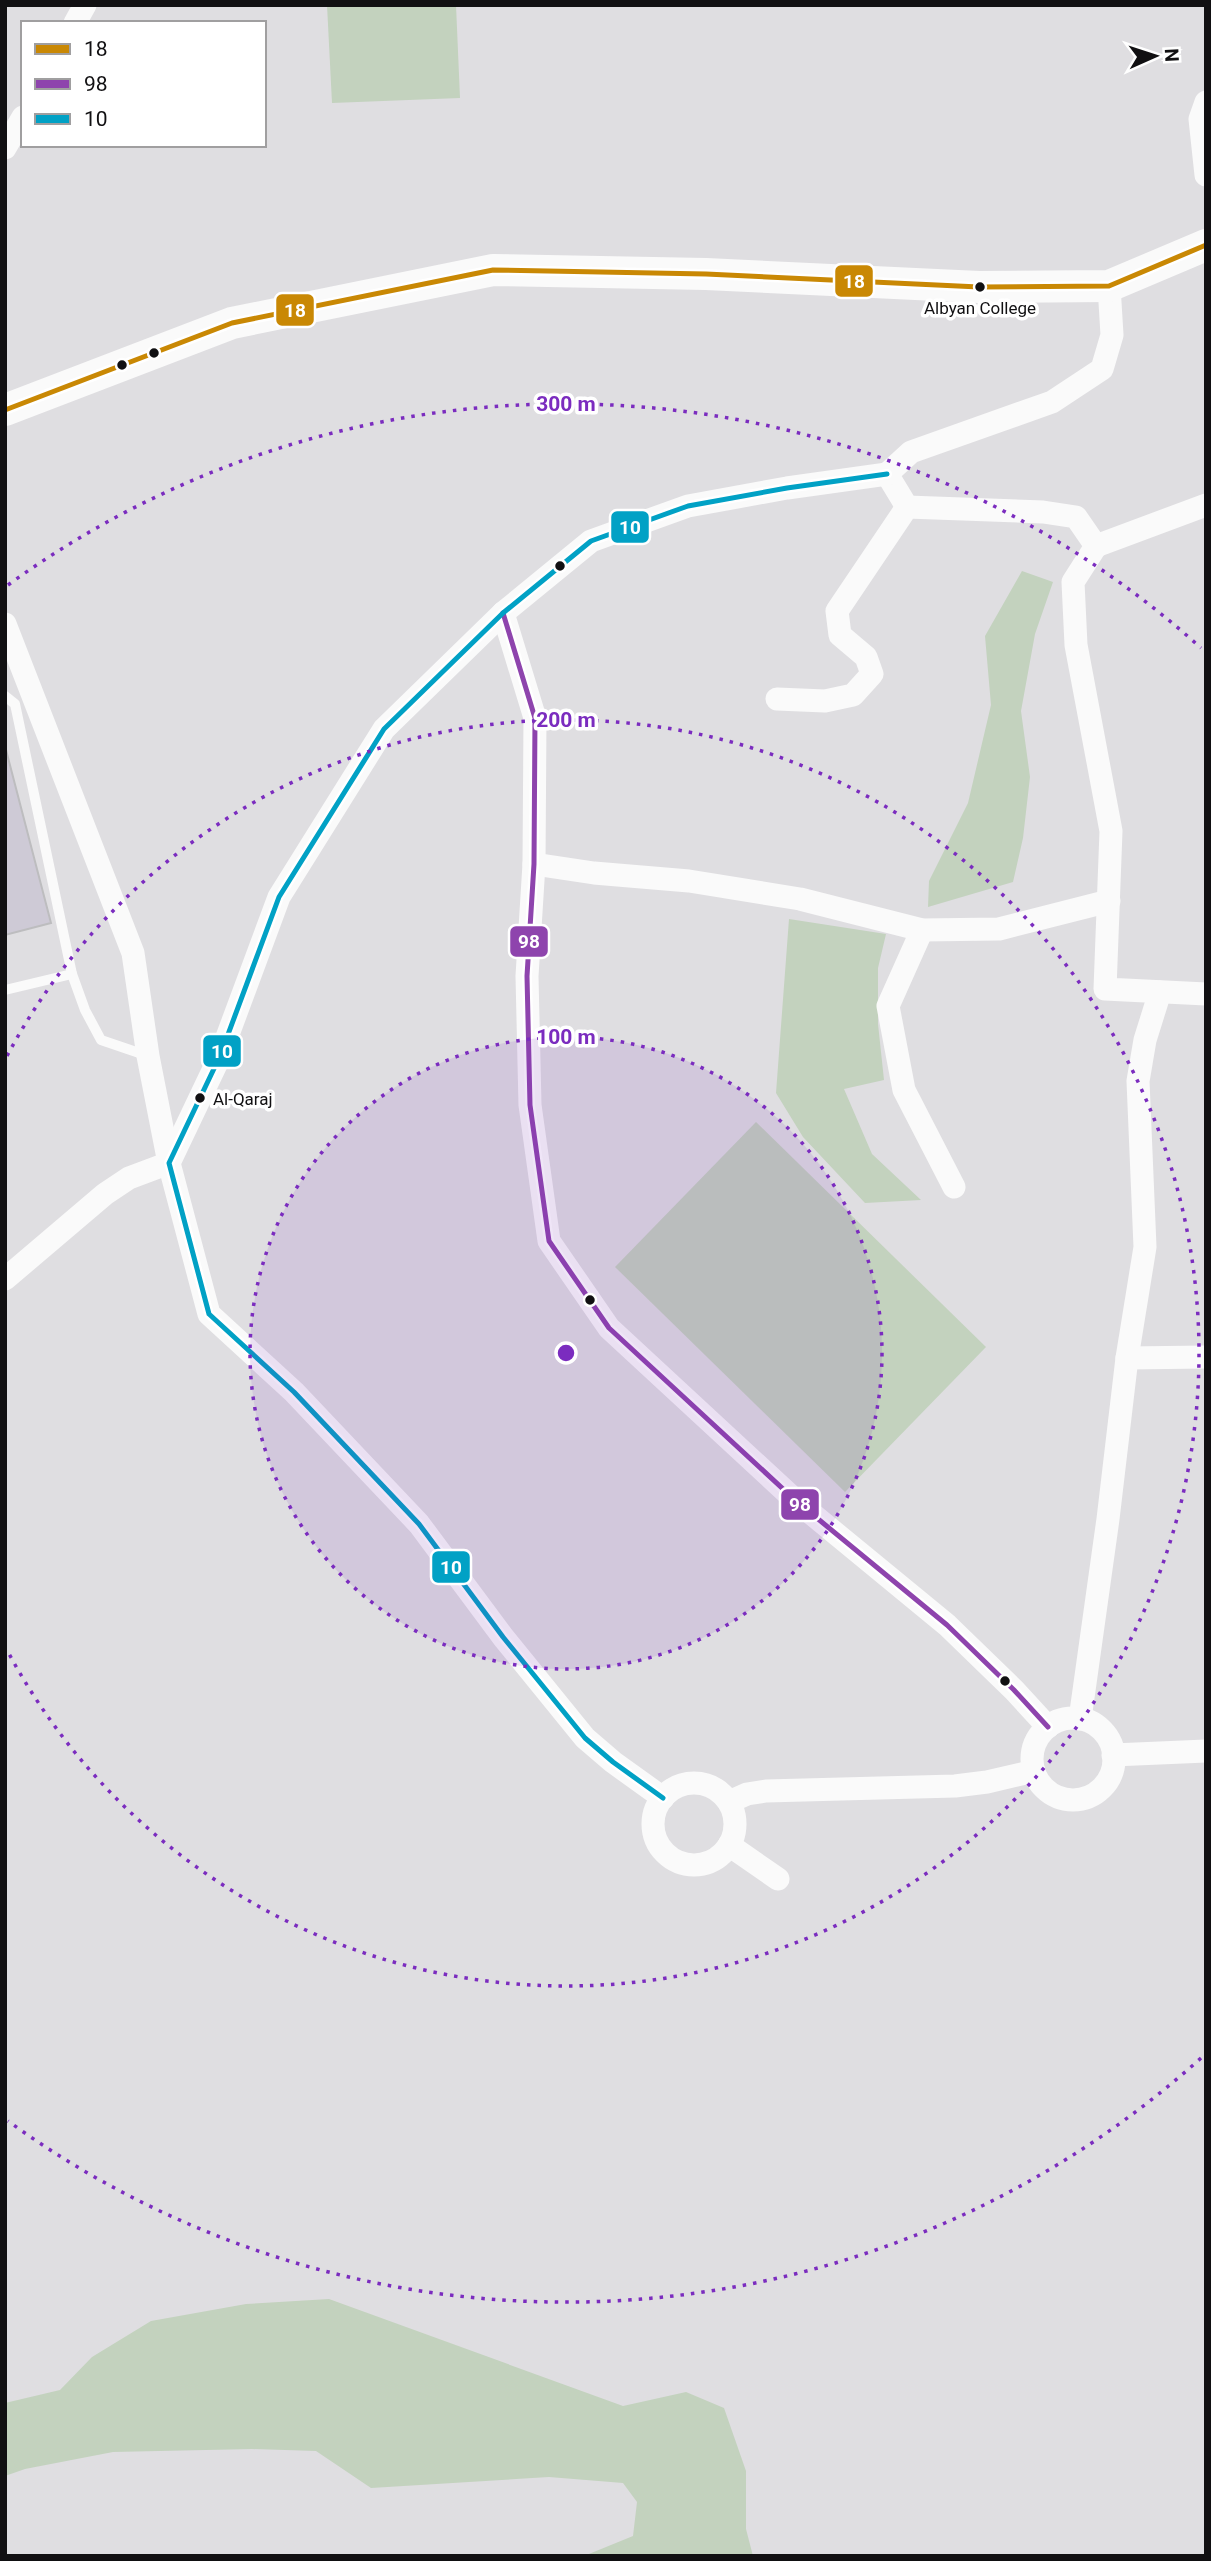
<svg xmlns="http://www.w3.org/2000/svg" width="1211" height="2561" font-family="Roboto,sans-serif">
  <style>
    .green { fill: #c3d2be }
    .building { fill: #cecad6; stroke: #bdbdbf; stroke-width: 2 }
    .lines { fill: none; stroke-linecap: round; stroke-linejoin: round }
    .lane { stroke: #fafafa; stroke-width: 10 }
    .street { stroke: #fafafa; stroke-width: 23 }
    .secondary { stroke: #fafafa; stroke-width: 32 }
    .bus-1-casing { stroke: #fff; stroke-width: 10 }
    .bus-2-casing { stroke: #fff; stroke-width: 10 }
    .bus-3-casing { stroke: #fff; stroke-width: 10 }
    .bus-1 { stroke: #c98804; stroke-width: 5 }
    .bus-2 { stroke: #8e44ad; stroke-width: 5 }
    .bus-3 { stroke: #01a1c5; stroke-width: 5 }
    .ring { fill: none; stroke: #7b2cbf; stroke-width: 3.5; stroke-dasharray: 3.5 7 }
    .bus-dot { fill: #111012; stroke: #fff; stroke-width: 2.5 }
    .labels { text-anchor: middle; stroke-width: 7; stroke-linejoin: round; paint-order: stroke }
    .bus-label { font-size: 17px; fill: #111012; stroke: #fff }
    .centre { fill: #7b2cbf; stroke: #fff; stroke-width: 3.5 }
    .ring-label { font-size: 21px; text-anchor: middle; font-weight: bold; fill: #7b2cbf; stroke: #fff; stroke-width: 7; stroke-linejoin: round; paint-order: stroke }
    .line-badge { stroke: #fff; stroke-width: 2.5 }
    .badge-label { font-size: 19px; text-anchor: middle; font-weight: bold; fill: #fff }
  </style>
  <rect width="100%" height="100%" fill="#dfdee1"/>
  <g class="green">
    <polygon points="327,5 456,5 460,98 332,103"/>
    <polygon points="1022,571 1053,582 1035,634 1021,711 1030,777 1023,838 1013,882 928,907 929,881 968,803 991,705 985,636"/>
    <polygon points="789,919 886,934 878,968 878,1024 884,1080 844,1089 872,1154 921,1200 865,1203 803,1137 776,1093"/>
    <polygon points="756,1122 986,1347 845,1492 615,1267"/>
    <polygon points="329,2299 623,2406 686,2392 724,2408 746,2471 746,2529 753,2556 584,2556 633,2536 637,2502 623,2483 549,2477 371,2488 316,2451 252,2449 113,2452 25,2469 5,2476 5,2403 60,2390 92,2357 151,2321 246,2304"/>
  </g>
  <polygon class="building" points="5,746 51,923 5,935"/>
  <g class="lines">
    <g class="lane">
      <polyline points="5,696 15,704 72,974 85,1010 101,1040 148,1056"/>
      <polyline points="5,990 72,974"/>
    </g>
    <g class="street">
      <polyline points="75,23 85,5"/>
      <polyline points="1206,102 1200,119 1206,175"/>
      <polyline points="5,148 23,117"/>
      <polyline points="1109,286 1112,335 1102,369 1052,402 911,452 887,474 907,507 1043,512 1076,517 1096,546 1073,582 1076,645 1111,831 1105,989 1206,994"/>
      <polyline points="1096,546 1206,505"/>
      <polyline points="503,613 535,718 534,864 527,976 530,1105 549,1241 609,1328 795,1500 947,1625 1014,1690 1048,1727"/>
      <polyline points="5,624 133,953 148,1056 169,1163 129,1178 105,1194 5,1279"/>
      <polyline points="777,699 825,701 853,695 872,674 866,657 840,635 837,611 907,507"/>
      <polyline points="534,864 594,873 689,881 800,899 922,930 999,929 1109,901"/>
      <polyline points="922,930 888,1006 904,1090 954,1187"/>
      <polyline points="1127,1358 1206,1357"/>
      <circle cx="1073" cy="1759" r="41"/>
      <polyline points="1080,1719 1108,1519 1127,1358 1145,1247 1138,1081 1145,1040 1160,992"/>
      <polyline points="1113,1755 1206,1751"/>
      <circle cx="694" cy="1824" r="41"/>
      <polyline points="663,1798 613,1762 585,1738 503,1637 419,1524 294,1392 209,1314 169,1163 220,1056 279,897 384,729 503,613 591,541 688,506 787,488 887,474"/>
      <polyline points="729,1802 747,1794 766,1791 955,1786 987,1782 1034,1771"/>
      <polyline points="729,1845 778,1879"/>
    </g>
    <polyline class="secondary" points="5,410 232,323 493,270 706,274 979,287 1109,286 1206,245"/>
    <defs>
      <polyline id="bus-1" points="5,410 232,323 493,270 706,274 979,287 1109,286 1206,245"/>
      <polyline id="bus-2" points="503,613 535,718 534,864 527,976 530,1105 549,1241 609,1328 795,1500 947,1625 1014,1690 1048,1727"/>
      <polyline id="bus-3" points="663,1798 613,1762 585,1738 503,1637 419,1524 294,1392 209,1314 169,1163 220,1056 279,897 384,729 503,613 591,541 688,506 787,488 887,474"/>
    </defs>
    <use href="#bus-1" class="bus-1-casing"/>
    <use href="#bus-2" class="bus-2-casing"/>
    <use href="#bus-3" class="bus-3-casing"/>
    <use href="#bus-1" class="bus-1"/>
    <use href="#bus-2" class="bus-2"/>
    <use href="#bus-3" class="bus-3"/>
  </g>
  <circle cx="566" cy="1353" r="316" fill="#7b2cbf" fill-opacity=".12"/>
  <g class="ring">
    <circle cx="566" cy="1353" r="316"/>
    <path d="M7 1056A633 633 0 1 1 7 1650"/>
    <path d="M1201 2058A949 949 0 0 1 8 2121M8 585A949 949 0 0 1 1201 648"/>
  </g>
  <g class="bus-dot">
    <circle cx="980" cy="287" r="6"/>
    <circle cx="154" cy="353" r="6"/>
    <circle cx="122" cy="365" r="6"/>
    <circle cx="560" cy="566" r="6"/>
    <circle cx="200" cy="1098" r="6"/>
    <circle cx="590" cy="1300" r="6"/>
    <circle cx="1005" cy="1681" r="6"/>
  </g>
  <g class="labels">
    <g class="bus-label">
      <text x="980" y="314">Albyan College</text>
      <text x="213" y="1105" text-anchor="start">Al-Qaraj</text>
    </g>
  </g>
  <circle cx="566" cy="1353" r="10" class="centre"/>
  <g class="ring-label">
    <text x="566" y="411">300 m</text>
    <text x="566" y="727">200 m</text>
    <text x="566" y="1044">100 m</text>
  </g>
  <g class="line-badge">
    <rect x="834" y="264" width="40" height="34" rx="7" fill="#c98804"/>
    <rect x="275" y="293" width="40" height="34" rx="7" fill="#c98804"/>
    <rect x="610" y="510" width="40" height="34" rx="7" fill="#01a1c5"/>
    <rect x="509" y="925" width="40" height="33" rx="7" fill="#8e44ad"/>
    <rect x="202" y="1034" width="40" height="34" rx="7" fill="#01a1c5"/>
    <rect x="780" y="1488" width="40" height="33" rx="7" fill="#8e44ad"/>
    <rect x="431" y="1550" width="40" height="34" rx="7" fill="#01a1c5"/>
  </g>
  <g class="badge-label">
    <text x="854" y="288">18</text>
    <text x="295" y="317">18</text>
    <text x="630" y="534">10</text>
    <text x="529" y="948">98</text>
    <text x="222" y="1058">10</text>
    <text x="800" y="1511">98</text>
    <text x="451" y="1574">10</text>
  </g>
  <rect width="1211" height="2561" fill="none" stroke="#111012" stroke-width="14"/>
  <rect x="21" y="21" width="245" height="126" fill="#ffffff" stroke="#a09fa0" stroke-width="2"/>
  <rect x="35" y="44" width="35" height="10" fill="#c98804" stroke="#a09fa0" stroke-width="2"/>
  <text x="84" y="56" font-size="21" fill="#111012">18</text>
  <rect x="35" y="79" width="35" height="10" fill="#8e44ad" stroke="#a09fa0" stroke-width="2"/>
  <text x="84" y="91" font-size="21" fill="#111012">98</text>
  <rect x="35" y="114" width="35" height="10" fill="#01a1c5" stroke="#a09fa0" stroke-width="2"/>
  <text x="84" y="126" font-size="21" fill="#111012">10</text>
  <g transform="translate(1155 56) rotate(87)" stroke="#ffffff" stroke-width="5" paint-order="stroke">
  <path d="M0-5L12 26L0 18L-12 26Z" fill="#111012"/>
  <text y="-10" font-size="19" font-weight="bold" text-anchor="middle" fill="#111012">N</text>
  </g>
</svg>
